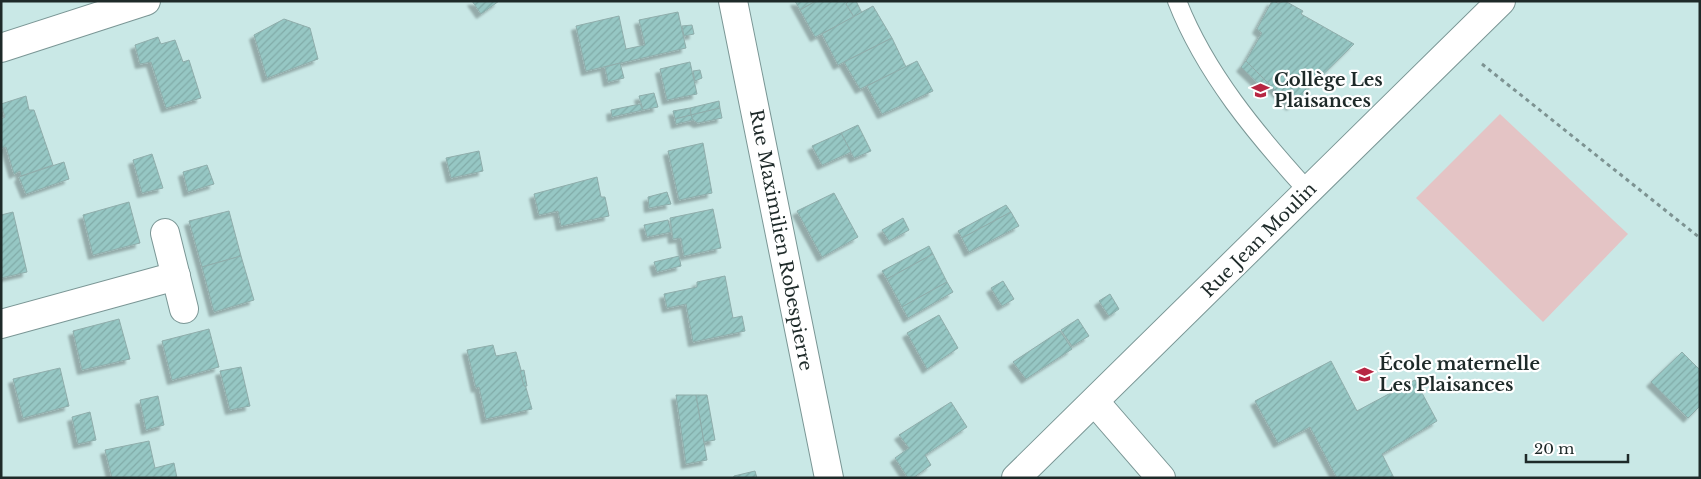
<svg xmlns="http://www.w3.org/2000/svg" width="1701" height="479" font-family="'Libre Baskerville',serif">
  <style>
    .garden { fill: #e4c4c5 }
    .building { fill: url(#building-hatch); stroke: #8fadab; filter: url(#shadow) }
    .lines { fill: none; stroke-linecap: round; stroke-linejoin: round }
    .service-casing { stroke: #7a9695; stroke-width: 20 }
    .minor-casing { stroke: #7a9695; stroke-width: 30 }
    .path { stroke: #7d9392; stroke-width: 3; stroke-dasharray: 4 4; stroke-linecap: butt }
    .service { stroke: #fff; stroke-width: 18 }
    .minor { stroke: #fff; stroke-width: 28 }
    .labels { text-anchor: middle; stroke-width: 4.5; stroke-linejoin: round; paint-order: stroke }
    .poi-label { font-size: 18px; font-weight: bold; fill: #1e2a29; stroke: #fff; text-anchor: start }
    .street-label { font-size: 18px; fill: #1e2a29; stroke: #fff }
  </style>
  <defs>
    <pattern id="building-hatch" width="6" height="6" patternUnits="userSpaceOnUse" patternTransform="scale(1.25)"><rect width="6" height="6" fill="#96c7c4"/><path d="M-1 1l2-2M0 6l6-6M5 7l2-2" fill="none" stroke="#81aba8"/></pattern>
    <filter id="shadow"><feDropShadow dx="-4.5" dy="4.5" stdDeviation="1" flood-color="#0004"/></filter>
  </defs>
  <rect width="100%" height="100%" fill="#c9e8e6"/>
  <polygon class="garden" points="1500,114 1628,234 1543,322 1416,198"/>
  <g class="building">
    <polygon points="472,1 499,1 481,14"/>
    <polygon points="795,1 816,1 800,10"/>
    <polygon points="816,1 849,1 846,4 854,17 815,37 800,10"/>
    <polygon points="849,1 856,1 862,13 854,17 846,4"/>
    <polygon points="1272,1 1278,3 1285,1 1303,11 1301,14 1354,44 1291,106 1246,61 1262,33 1257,29"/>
    <polygon points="873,6 892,38 838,65 822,34"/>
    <polygon points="678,12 686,48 586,71 576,26 619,16 626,49 645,45 639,20"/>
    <polygon points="284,19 310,28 318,59 267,78 254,35"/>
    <polygon points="692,25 694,34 684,36 682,26"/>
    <polygon points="158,37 161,44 175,40 183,62 189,60 201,98 166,108 151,62 140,64 135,45"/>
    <polygon points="892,38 906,67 860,89 844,62"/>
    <polygon points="917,61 933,91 882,114 867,86"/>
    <polygon points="1246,61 1269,84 1264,89 1241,67"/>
    <polygon points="690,62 697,94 667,100 660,69"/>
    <polygon points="620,63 624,78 608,82 605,67"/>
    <polygon points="700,70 702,78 695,81 693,71"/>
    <polygon points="654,93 658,107 643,110 639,96"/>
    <polygon points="26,96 29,110 34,110 53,165 21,176 20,171 14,174 6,147 1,148 1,119 5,117 1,104"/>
    <polygon points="719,101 720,108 691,115 690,108"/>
    <polygon points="640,104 643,110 612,117 611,110"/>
    <polygon points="690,108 691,115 675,119 673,111"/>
    <polygon points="720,108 722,118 698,123 693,120 691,115"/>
    <polygon points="691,115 693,120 676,124 675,119"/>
    <polygon points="858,125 871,151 854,158 841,133"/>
    <polygon points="841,133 851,152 822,165 812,146"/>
    <polygon points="703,143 712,193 679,200 668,151"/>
    <polygon points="479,151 483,171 451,178 446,158"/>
    <polygon points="152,154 163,188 142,193 133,160"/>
    <polygon points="64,162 69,179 26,194 19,177"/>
    <polygon points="207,165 214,184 188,192 183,172"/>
    <polygon points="597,177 601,197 605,197 609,216 561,226 558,211 539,215 534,194"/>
    <polygon points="667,192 671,204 649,208 648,197"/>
    <polygon points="834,193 858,237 822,257 797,211"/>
    <polygon points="129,202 140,243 93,255 83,215"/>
    <polygon points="1006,205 1011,212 962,238 958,231"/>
    <polygon points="713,209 721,248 684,256 681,238 673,239 670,218"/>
    <polygon points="229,211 241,256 202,267 189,221"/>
    <polygon points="13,212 27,272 1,278 1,215"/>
    <polygon points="1011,212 1019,226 969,252 962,238"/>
    <polygon points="903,218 909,230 889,241 882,230"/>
    <polygon points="668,220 671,232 647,237 644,225"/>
    <polygon points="929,246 933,254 887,279 882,271"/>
    <polygon points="933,254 947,282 902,307 887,279"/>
    <polygon points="241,256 254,300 214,312 202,267"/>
    <polygon points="679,256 681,266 657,272 654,262"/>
    <polygon points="725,276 733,318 742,316 745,331 693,342 686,304 667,308 664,294 697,287 697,282"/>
    <polygon points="1003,281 1014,299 1002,306 991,288"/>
    <polygon points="947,282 953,292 908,318 902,307"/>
    <polygon points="1110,294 1119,309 1109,316 1099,301"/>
    <polygon points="939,315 958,348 927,369 907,333"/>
    <polygon points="119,319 130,359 82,370 73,331"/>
    <polygon points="1078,319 1089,336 1072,346 1061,330"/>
    <polygon points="209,329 219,367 172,380 162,341"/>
    <polygon points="1060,331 1072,349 1026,379 1013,362"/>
    <polygon points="493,345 496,356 516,352 532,409 486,419 479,387 476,388 467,350"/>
    <polygon points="1682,352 1700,370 1700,406 1688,418 1651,382"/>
    <polygon points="1331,361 1357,411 1415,380 1437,421 1382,454 1394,478 1337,478 1310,427 1278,443 1255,401"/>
    <polygon points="241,367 250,406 230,410 220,371"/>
    <polygon points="60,368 69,406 23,418 13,379"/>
    <polygon points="524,370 527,386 524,386 520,371"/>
    <polygon points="676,395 696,395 707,460 686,464"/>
    <polygon points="696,395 707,395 715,440 704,442"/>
    <polygon points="158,396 164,425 146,430 140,400"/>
    <polygon points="951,402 967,427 925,455 931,465 913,478 908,478 895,458 909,448 899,435"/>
    <polygon points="90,412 96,440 78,444 72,417"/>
    <polygon points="149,441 155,468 174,463 177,478 112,478 105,450"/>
    <polygon points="755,471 757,478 733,478 734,476"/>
  </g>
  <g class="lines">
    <defs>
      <path id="service" d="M1177,1C1205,73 1257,135 1308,191"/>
      <g id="minor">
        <polyline points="733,1 829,478"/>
        <polyline points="1,48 146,1"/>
        <polyline points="165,233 184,309"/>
        <polyline points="1,324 176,276"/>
        <polyline points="1095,402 1161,478"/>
        <polyline points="1016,478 1501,1"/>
      </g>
    </defs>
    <use href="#service" class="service-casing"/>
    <use href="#minor" class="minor-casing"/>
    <polyline class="path" points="1482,64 1700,238"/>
    <use href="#service" class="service"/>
    <use href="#minor" class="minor"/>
  </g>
  <defs>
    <symbol id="school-bare" viewBox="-9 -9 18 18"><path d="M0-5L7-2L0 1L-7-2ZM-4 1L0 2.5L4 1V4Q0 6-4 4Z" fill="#b72643" stroke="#fff" stroke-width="2.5" paint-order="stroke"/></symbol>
  </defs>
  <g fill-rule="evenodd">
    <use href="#school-bare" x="1248" y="78" width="25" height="25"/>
    <use href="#school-bare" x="1352" y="362" width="25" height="25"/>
  </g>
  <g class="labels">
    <g class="poi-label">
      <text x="1274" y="86">Collège Les<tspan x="1274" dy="21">Plaisances</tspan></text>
      <text x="1379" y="370">École maternelle<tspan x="1379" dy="21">Les Plaisances</tspan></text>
    </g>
    <g class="street-label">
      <text transform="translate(781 240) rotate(79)" y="6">Rue Maximilien Robespierre</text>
      <text transform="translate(1259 240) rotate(-45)" y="6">Rue Jean Moulin</text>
    </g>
  </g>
  <rect width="1701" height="479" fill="none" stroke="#1e2a29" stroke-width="5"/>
  <path d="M1526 454v8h102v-8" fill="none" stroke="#1e2a29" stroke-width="2.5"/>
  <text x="1534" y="454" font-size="15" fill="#1e2a29" stroke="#ffffff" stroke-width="4" paint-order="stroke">20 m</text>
</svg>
